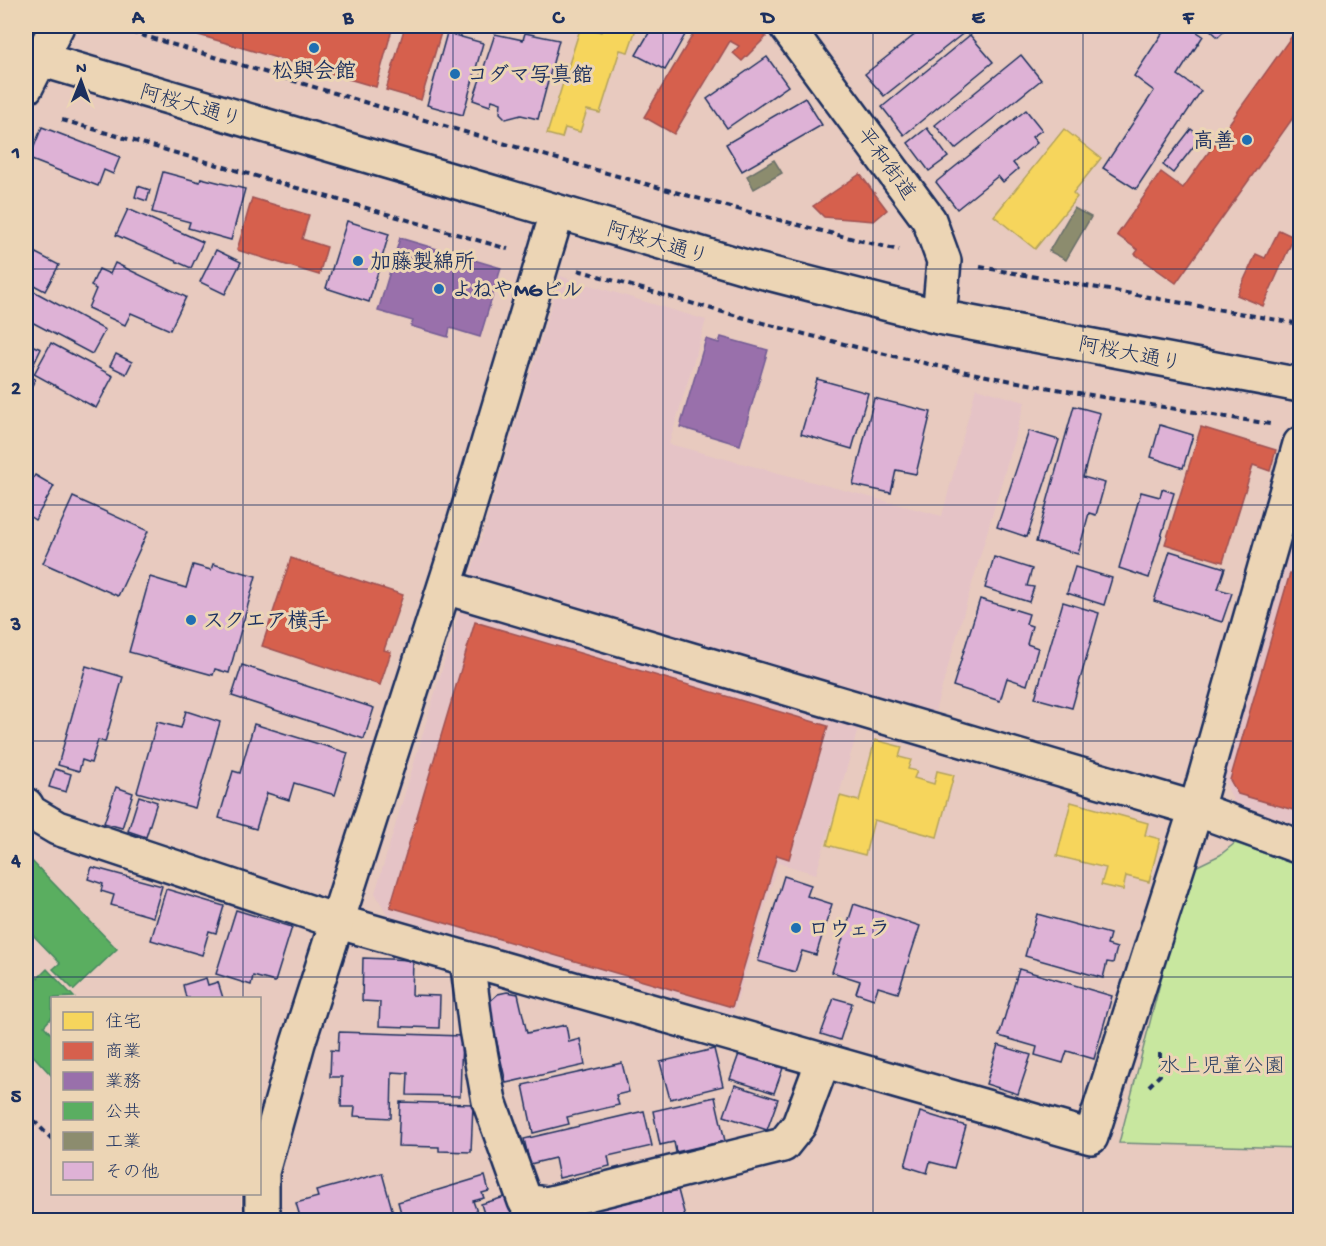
<svg xmlns="http://www.w3.org/2000/svg" width="1326" height="1246" font-family="'Gochi Hand','Klee One',sans-serif">
  <style>
    .built { fill: #e5c3c6 }
    .green { fill: #c8e79f; stroke: #728b7e; stroke-width: 1.5 }
    .homes { fill: #f6d55c; stroke: #b4a35d; stroke-width: 1.5 }
    .shops { fill: #d6604d; stroke: #9e5152; stroke-width: 1.5 }
    .offices { fill: #9970ab; stroke: #735c94; stroke-width: 1.5 }
    .public { fill: #5aae61; stroke: #478860; stroke-width: 1.5 }
    .industry { fill: #8c8c6e; stroke: #6a7069; stroke-width: 1.5 }
    .building { fill: #deb2d6; stroke: #1b2f5e; stroke-width: 1.5 }
    .lines { fill: none; stroke-linecap: round; stroke-linejoin: round }
    .street-casing { stroke: #1b2f5e; stroke-width: 38 }
    .secondary-casing { stroke: #1b2f5e; stroke-width: 38 }
    .path { stroke: #1b2f5e; stroke-width: 4; stroke-dasharray: 6 4.5; stroke-linecap: butt }
    .street { stroke: #ecd5b5; stroke-width: 33 }
    .secondary { stroke: #ecd5b5; stroke-width: 33 }
    .grid { fill: none; stroke: #1b2f5e; stroke-width: 1.5; stroke-opacity: 0.55 }
    .poi-dot { fill: #1f6fb2; stroke: #ecd5b5; stroke-width: 2 }
    .labels { text-anchor: middle; stroke-width: 6; stroke-linejoin: round; paint-order: stroke }
    .poi-label { font-size: 21px; font-weight: bold; fill: #1b2f5e; stroke: #ecd5b5; text-anchor: start }
    .street-label { font-size: 21px; fill: #1b2f5e; stroke: #ecd5b5 }
    .park-label { font-size: 21px; fill: #2c4164; stroke: #ecd5b5 }
    .neatline { fill: none; stroke: #1b2f5e; stroke-width: 2 }
    .grid-label { font-size: 20px; text-anchor: middle; font-weight: bold; fill: #1b2f5e }
  </style>
  <rect width="100%" height="100%" fill="#e8cabf"/>
  <filter id="ink" filterUnits="userSpaceOnUse"><feTurbulence type="fractalNoise" baseFrequency=".0167" numOctaves="2"/><feDisplacementMap in="SourceGraphic" scale="12" xChannelSelector="R" yChannelSelector="G"/><feConvolveMatrix kernelMatrix="1 2 1 2 8 2 1 2 1" color-interpolation-filters="sRGB"/></filter>
  <g filter="url(#ink)">
    <g class="built">
      <polygon points="560,276 706,320 669,444 942,516 976,388 1025,402 924,749 858,729 816,874 778,863 733,1014 388,916 375,893"/>
      <polygon points="1300,517 1300,826 1234,803 1222,774"/>
    </g>
    <polygon class="green" points="1235,843 1300,866 1300,1148 1119,1143 1189,870 1220,855"/>
    <g class="homes">
      <polygon points="581,26 601,32 603,26 637,26 628,52 620,50 600,113 587,110 580,132 565,128 562,138 547,134"/>
      <polygon points="1064,129 1101,158 1073,193 1077,197 1035,249 994,216"/>
      <polygon points="875,740 902,747 899,757 911,760 908,769 917,771 914,778 934,784 937,771 954,775 937,837 874,820 865,855 827,845 840,796 859,801"/>
      <polygon points="1071,802 1148,823 1145,835 1160,839 1149,882 1126,876 1123,890 1101,885 1106,868 1057,856"/>
    </g>
    <g class="shops">
      <polygon points="168,26 393,26 376,87"/>
      <polygon points="405,26 443,26 421,100 386,90"/>
      <polygon points="698,26 728,26 738,31 744,26 754,26 766,37 742,61 733,53 739,46 730,41 674,134 644,117"/>
      <polygon points="1299,26 1300,108 1176,283 1135,254 1138,250 1117,235 1161,172 1183,188"/>
      <polygon points="860,174 887,210 874,221 824,217 813,206"/>
      <polygon points="252,198 309,215 302,239 327,247 319,275 237,250"/>
      <polygon points="1279,230 1294,237 1263,306 1237,295 1256,254 1265,258"/>
      <polygon points="1201,427 1276,450 1270,471 1253,465 1223,562 1165,544"/>
      <polygon points="291,558 403,595 384,650 391,652 380,685 262,646"/>
      <polygon points="1290,573 1300,576 1300,812 1238,794 1230,780"/>
      <polygon points="475,622 828,726 789,859 777,855 732,1007 390,907"/>
    </g>
    <g class="offices">
      <polygon points="400,238 501,268 480,337 450,328 448,337 411,326 413,321 378,311"/>
      <polygon points="721,337 768,350 740,445 680,427 706,339 719,343"/>
    </g>
    <g class="public">
      <polygon points="26,855 117,949 74,990 53,969 60,963 26,928"/>
      <polygon points="26,965 38,978 47,969 74,997 52,998 52,1017 44,1026 52,1035 52,1076 26,1048"/>
    </g>
    <g class="industry">
      <polygon points="774,160 782,173 754,189 747,176"/>
      <polygon points="1074,208 1091,217 1066,260 1049,251"/>
    </g>
    <g class="building">
      <polygon points="653,26 690,26 665,70 636,55"/>
      <polygon points="926,26 970,28 884,96 865,74"/>
      <polygon points="1167,26 1188,26 1203,36 1178,75 1201,91 1136,189 1103,168 1154,91 1134,76"/>
      <polygon points="1206,26 1226,26 1228,27 1218,37"/>
      <polygon points="447,33 483,43 463,115 427,105"/>
      <polygon points="525,33 559,40 538,119 521,115 506,119 500,113 501,103 492,100 490,106 473,100 495,34 523,40"/>
      <polygon points="970,35 993,62 904,135 882,107"/>
      <polygon points="1021,55 1041,80 955,149 935,125"/>
      <polygon points="767,57 788,86 727,128 707,99"/>
      <polygon points="805,98 822,125 742,171 726,144"/>
      <polygon points="1026,110 1042,130 1032,137 1037,143 1013,163 1018,169 1003,182 998,176 957,209 936,182"/>
      <polygon points="42,127 120,157 113,174 104,170 98,186 29,159"/>
      <polygon points="927,128 948,157 929,171 908,143"/>
      <polygon points="1191,129 1201,137 1173,173 1163,165"/>
      <polygon points="163,172 200,182 201,178 245,189 231,240 188,228 190,222 152,212"/>
      <polygon points="138,186 150,190 147,201 135,197"/>
      <polygon points="128,209 203,242 191,268 116,235"/>
      <polygon points="347,221 389,234 369,302 326,288"/>
      <polygon points="26,248 59,265 45,291 26,281"/>
      <polygon points="216,250 241,262 225,294 200,282"/>
      <polygon points="115,263 186,297 170,330 131,313 125,325 88,308 96,289 91,286 99,269 110,274"/>
      <polygon points="26,287 105,330 92,354 26,319"/>
      <polygon points="26,343 41,349 28,376 35,379 26,399"/>
      <polygon points="51,343 113,376 96,408 34,374"/>
      <polygon points="116,354 132,362 126,374 110,366"/>
      <polygon points="817,379 868,393 852,449 801,434"/>
      <polygon points="874,398 931,412 916,474 896,470 891,493 853,485"/>
      <polygon points="1074,406 1100,413 1083,477 1105,483 1096,515 1089,513 1078,554 1036,542"/>
      <polygon points="1160,425 1193,435 1183,468 1151,457"/>
      <polygon points="1029,431 1059,440 1027,537 997,527"/>
      <polygon points="35,475 54,486 35,520 26,514 26,491"/>
      <polygon points="1162,489 1174,493 1149,578 1119,568 1141,492 1160,497"/>
      <polygon points="73,497 148,531 118,596 43,563"/>
      <polygon points="1170,551 1225,568 1218,589 1232,593 1222,622 1154,601"/>
      <polygon points="994,557 1032,569 1027,586 1034,587 1029,602 985,588"/>
      <polygon points="213,564 256,576 229,673 215,669 213,675 129,652 150,577 186,588 193,565 211,570"/>
      <polygon points="1075,567 1112,578 1104,605 1067,593"/>
      <polygon points="980,599 1029,614 1026,624 1032,626 1027,644 1038,648 1027,685 1007,678 1000,701 953,686"/>
      <polygon points="1063,602 1099,613 1072,708 1035,698"/>
      <polygon points="242,665 374,708 364,739 232,696"/>
      <polygon points="86,666 123,677 105,742 98,740 91,763 82,760 79,771 58,765"/>
      <polygon points="186,711 220,722 195,808 137,792 157,722 181,728"/>
      <polygon points="254,724 348,753 335,795 294,783 289,800 267,793 256,829 219,818 233,771 240,773"/>
      <polygon points="55,769 71,774 66,792 49,787"/>
      <polygon points="116,787 133,793 122,828 104,823"/>
      <polygon points="139,796 157,802 146,837 128,831"/>
      <polygon points="92,867 162,886 153,917 111,905 114,895 101,891 103,884 88,879"/>
      <polygon points="784,876 811,885 807,896 832,904 816,955 802,951 795,972 758,961"/>
      <polygon points="166,889 224,906 216,933 209,931 202,955 151,940"/>
      <polygon points="854,904 920,926 898,993 878,987 874,999 856,993 860,981 832,972"/>
      <polygon points="236,910 292,927 275,982 253,976 251,985 216,974"/>
      <polygon points="1037,914 1110,934 1107,945 1117,948 1113,963 1107,962 1103,978 1025,956"/>
      <polygon points="363,958 413,960 412,995 440,996 439,1028 379,1026 380,1002 362,1001"/>
      <polygon points="1019,969 1112,996 1094,1059 1067,1051 1063,1063 1035,1055 1037,1047 999,1036"/>
      <polygon points="206,978 208,985 218,982 223,998 186,998 183,985"/>
      <polygon points="507,992 518,994 527,1033 566,1025 569,1042 580,1039 585,1065 506,1083 488,1003 498,994"/>
      <polygon points="834,998 852,1003 840,1040 821,1034"/>
      <polygon points="339,1032 462,1036 460,1096 407,1095 408,1073 392,1072 391,1118 354,1116 355,1107 341,1107 342,1077 330,1077 331,1050 338,1051"/>
      <polygon points="998,1045 1031,1055 1018,1094 986,1084"/>
      <polygon points="714,1049 723,1086 670,1099 660,1062"/>
      <polygon points="739,1054 783,1068 774,1093 730,1079"/>
      <polygon points="622,1063 629,1092 616,1095 619,1105 567,1117 569,1124 533,1133 523,1085"/>
      <polygon points="735,1085 778,1099 767,1130 724,1116"/>
      <polygon points="715,1097 725,1141 676,1152 674,1142 660,1145 653,1111"/>
      <polygon points="400,1102 473,1104 471,1152 439,1151 439,1147 398,1146"/>
      <polygon points="644,1111 652,1146 608,1156 610,1166 559,1178 555,1158 530,1164 524,1139"/>
      <polygon points="920,1112 966,1126 954,1168 930,1162 927,1173 905,1166"/>
      <polygon points="382,1173 395,1220 301,1220 296,1203 318,1197 316,1191"/>
      <polygon points="485,1176 489,1191 482,1193 484,1198 473,1201 477,1212 467,1215 469,1220 403,1220 398,1202"/>
      <polygon points="678,1190 686,1220 554,1220"/>
      <polygon points="512,1195 519,1220 486,1220 481,1204"/>
    </g>
    <g class="lines">
      <defs>
        <g id="street">
          <polyline points="786,26 929,220 944,261 939,317"/>
          <polyline points="26,87 57,26"/>
          <polyline points="445,587 1196,809 1300,847"/>
          <polyline points="26,805 30,812 57,828 339,922 1091,1137 1196,809 1300,444"/>
          <polyline points="467,959 476,1029 489,1101 525,1201 547,1204 783,1145 799,1125 823,1061"/>
          <polyline points="265,1220 262,1208 262,1172 298,1043 454,557 557,213"/>
        </g>
        <polyline id="secondary" points="26,55 749,268 939,317 1300,385"/>
      </defs>
      <use href="#street" class="street-casing"/>
      <use href="#secondary" class="secondary-casing"/>
      <g class="path">
        <path d="M121,29C379,106 637,187 899,250"/>
        <polyline points="62,120 508,249"/>
        <polyline points="980,267 1300,324"/>
        <path d="M578,270C679,300 779,329 881,353C1009,384 1140,403 1270,424"/>
        <polyline points="1149,1086 1160,1075 1160,1053"/>
        <polyline points="26,1113 52,1139"/>
      </g>
      <use href="#street" class="street"/>
      <use href="#secondary" class="secondary"/>
    </g>
  </g>
  <path class="grid" d="M243,26V998M453,26V1220M663,26V1220M873,26V1220M1083,26V1220M26,269H1300M26,505H1300M26,741H1300M26,977H1300M243,1194V1220"/>
  <g class="poi-dot">
    <circle cx="314" cy="48" r="6"/>
    <circle cx="455" cy="74" r="6"/>
    <circle cx="1247" cy="140" r="6"/>
    <circle cx="358" cy="261" r="6"/>
    <circle cx="439" cy="289" r="6"/>
    <circle cx="191" cy="620" r="6"/>
    <circle cx="796" cy="928" r="6"/>
  </g>
  <g class="labels">
    <g class="poi-label">
      <text x="314" y="77" text-anchor="middle">松與会館</text>
      <text x="467" y="81">コダマ写真館</text>
      <text x="1235" y="147" text-anchor="end">高善</text>
      <text x="370" y="268">加藤製綿所</text>
      <text x="451" y="296">よねやMGビル</text>
      <text x="203" y="627">スクエア横手</text>
      <text x="808" y="935">ロウェラ</text>
    </g>
    <g class="street-label">
      <text transform="translate(191 105) rotate(16)" y="7">阿桜大通り</text>
      <text transform="translate(887 163) rotate(54)" y="7">平和街道</text>
      <text transform="translate(658 242) rotate(16)" y="7">阿桜大通り</text>
      <text transform="translate(1130 353) rotate(11)" y="7">阿桜大通り</text>
    </g>
    <g class="park-label">
      <text x="1222" y="1072">水上児童公園</text>
    </g>
  </g>
  <rect width="1326" height="1246" fill="none" stroke="#ecd5b5" stroke-width="66"/>
  <rect x="51" y="997" width="210" height="198" fill="#ecd5b5" stroke="#989392" stroke-width="1.5"/>
  <rect x="63" y="1012" width="30" height="18" fill="#f6d55c" stroke="#989392" stroke-width="1.5"/>
  <text x="105" y="1027" font-size="18" fill="#1b2f5e">住宅</text>
  <rect x="63" y="1042" width="30" height="18" fill="#d6604d" stroke="#989392" stroke-width="1.5"/>
  <text x="105" y="1057" font-size="18" fill="#1b2f5e">商業</text>
  <rect x="63" y="1072" width="30" height="18" fill="#9970ab" stroke="#989392" stroke-width="1.5"/>
  <text x="105" y="1087" font-size="18" fill="#1b2f5e">業務</text>
  <rect x="63" y="1102" width="30" height="18" fill="#5aae61" stroke="#989392" stroke-width="1.5"/>
  <text x="105" y="1117" font-size="18" fill="#1b2f5e">公共</text>
  <rect x="63" y="1132" width="30" height="18" fill="#8c8c6e" stroke="#989392" stroke-width="1.5"/>
  <text x="105" y="1147" font-size="18" fill="#1b2f5e">工業</text>
  <rect x="63" y="1162" width="30" height="18" fill="#deb2d6" stroke="#989392" stroke-width="1.5"/>
  <text x="105" y="1177" font-size="18" fill="#1b2f5e">その他</text>
  <g transform="translate(81 81) rotate(1)" stroke="#ecd5b5" stroke-width="4.5" paint-order="stroke">
  <path d="M0-4.5L10 22L0 15L-10 22Z" fill="#1b2f5e"/>
  <text y="-9" font-size="16" font-weight="bold" text-anchor="middle" fill="#1b2f5e">N</text>
  </g>
  <rect x="33" y="33" width="1260" height="1180" class="neatline"/>
  <g class="grid-label">
    <text x="138" y="23">A</text>
    <text x="348" y="23">B</text>
    <text x="558" y="23">C</text>
    <text x="768" y="23">D</text>
    <text x="978" y="23">E</text>
    <text x="1188" y="23">F</text>
    <text x="16" y="158">1</text>
    <text x="16" y="394">2</text>
    <text x="16" y="630">3</text>
    <text x="16" y="866">4</text>
    <text x="16" y="1102">5</text>
  </g>
</svg>
